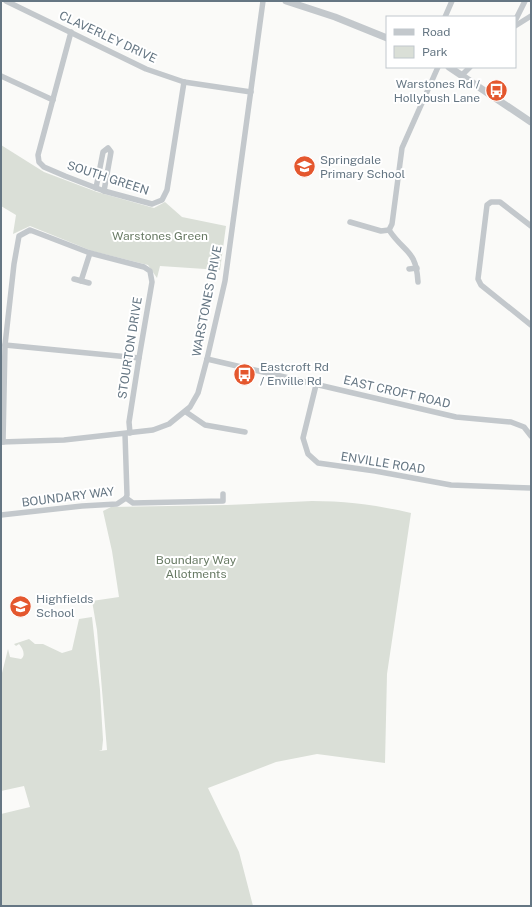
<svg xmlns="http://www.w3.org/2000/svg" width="532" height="907" font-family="'Public Sans',sans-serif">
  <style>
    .green { fill: #dadfd7 }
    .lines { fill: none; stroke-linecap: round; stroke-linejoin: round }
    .minor { stroke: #c3c8cc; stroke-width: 5.5 }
    .tertiary { stroke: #c3c8cc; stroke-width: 7 }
    .labels { text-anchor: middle; stroke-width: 4; stroke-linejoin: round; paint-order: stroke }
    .street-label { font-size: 12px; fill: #657683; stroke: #fff }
    .poi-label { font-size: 12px; fill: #657683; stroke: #fff; text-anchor: start }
    .park-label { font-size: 12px; fill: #687a64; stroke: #fff }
  </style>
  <rect width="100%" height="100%" fill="#fafaf8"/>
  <g class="green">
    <polygon points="1,145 44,172 97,192 154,208 165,202 182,217 226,226 220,270 160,266 157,278 148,265 92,251 30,226 13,234 16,215 1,206"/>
    <path d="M312,501C346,501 377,505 411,513L387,674L385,763L317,754L276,762L208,788L239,852L253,906H1V814L30,807L24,786L1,791V677L8,649L10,657L21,659C26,656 23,648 19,644L16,646L14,644L29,639L35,644H43L62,653L72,650L79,619L92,617L100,690L103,740L102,750L99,751L107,750L97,630L92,601L119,597L112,551L103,511L111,507L227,505Z"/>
  </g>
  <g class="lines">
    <g class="minor">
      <polyline points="6,1 146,69 184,82 251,92"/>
      <polyline points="445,17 452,1"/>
      <polyline points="515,21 525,1"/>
      <polyline points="515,26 531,16"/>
      <polyline points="71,32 38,155 39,162 44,167 65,176 104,191 152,204 162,200 167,190 184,82"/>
      <polyline points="462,75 470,67"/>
      <polyline points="1,76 53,100"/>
      <polyline points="96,188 103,152 108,148 111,152 104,191"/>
      <polyline points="350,222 381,231 389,230 392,224 402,148 438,67"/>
      <polyline points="531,226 500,202 491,202 487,205 478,279 481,285 531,325"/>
      <path d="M389,230C405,254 416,249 418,282"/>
      <polyline points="409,269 417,268"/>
      <polyline points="74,279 89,283"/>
      <polyline points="81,281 90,253"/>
      <polyline points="5,345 139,358"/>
      <polyline points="207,359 456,417 511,422 524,427 531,436"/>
      <polyline points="316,385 303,438 308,454 318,463 375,471 451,485 531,488"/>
      <polyline points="186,412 205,425 245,432"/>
      <polyline points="125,434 127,495 126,498"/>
      <polyline points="1,442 64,440 153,430 169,424 190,407 198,393 207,359 225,281 263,1"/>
      <polyline points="3,442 5,345 14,264 19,236 30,230 90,253 144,267 150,271 152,282 139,358 129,422 130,433"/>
      <polyline points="126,498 133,503 223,501 223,494"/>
      <polyline points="1,515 82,506 117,504 126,498"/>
    </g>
    <g class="tertiary">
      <polyline points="286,1 335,17 387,38"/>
      <polyline points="449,67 531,122"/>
    </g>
  </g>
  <defs>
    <symbol id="bus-disc" viewBox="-11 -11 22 22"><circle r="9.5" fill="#e4572e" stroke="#fff"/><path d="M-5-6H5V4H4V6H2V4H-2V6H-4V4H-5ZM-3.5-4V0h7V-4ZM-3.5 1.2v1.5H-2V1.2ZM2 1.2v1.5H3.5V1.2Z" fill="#fff"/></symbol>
    <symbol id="school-disc" viewBox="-11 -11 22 22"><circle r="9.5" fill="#e4572e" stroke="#fff"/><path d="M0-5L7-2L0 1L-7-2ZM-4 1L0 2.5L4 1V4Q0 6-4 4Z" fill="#fff"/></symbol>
  </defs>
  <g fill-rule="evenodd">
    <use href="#bus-disc" x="484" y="78" width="25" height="25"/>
    <use href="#school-disc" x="292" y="154" width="25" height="25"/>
    <use href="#bus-disc" x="232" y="362" width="25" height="25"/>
    <use href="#school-disc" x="8" y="594" width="25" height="25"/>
  </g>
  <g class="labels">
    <g class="street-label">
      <text transform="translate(108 37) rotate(25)" y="4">CLAVERLEY DRIVE</text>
      <text transform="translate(108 178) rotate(18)" y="4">SOUTH GREEN</text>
      <text transform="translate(207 301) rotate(-79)" y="4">WARSTONES DRIVE</text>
      <text transform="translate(130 348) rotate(-81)" y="4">STOURTON DRIVE</text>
      <text transform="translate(397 392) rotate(13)" y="4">EAST CROFT ROAD</text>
      <text transform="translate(383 463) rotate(9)" y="4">ENVILLE ROAD</text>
      <text transform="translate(68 497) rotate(-7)" y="4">BOUNDARY WAY</text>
    </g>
    <g class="poi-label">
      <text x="480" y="88" text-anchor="end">Warstones Rd /<tspan x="480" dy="14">Hollybush Lane</tspan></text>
      <text x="320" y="164">Springdale<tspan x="320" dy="14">Primary School</tspan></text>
      <text x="260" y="371">Eastcroft Rd<tspan x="260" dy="14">/ Enville Rd</tspan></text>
      <text x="36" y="603">Highfields<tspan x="36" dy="14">School</tspan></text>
    </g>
    <g class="park-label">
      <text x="160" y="240">Warstones Green</text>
      <text x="196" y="564">Boundary Way<tspan x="196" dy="14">Allotments</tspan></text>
    </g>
  </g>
  <rect width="532" height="907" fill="none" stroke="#657683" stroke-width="4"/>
  <rect x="386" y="16" width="130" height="52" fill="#ffffff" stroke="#c1c8cd"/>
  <rect x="394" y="29" width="20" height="6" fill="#c3c8cc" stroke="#c1c8cd"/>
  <text x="422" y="36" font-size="12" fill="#657683">Road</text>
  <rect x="394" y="46" width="20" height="12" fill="#dadfd7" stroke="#c1c8cd"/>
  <text x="422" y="56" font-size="12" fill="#657683">Park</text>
</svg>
